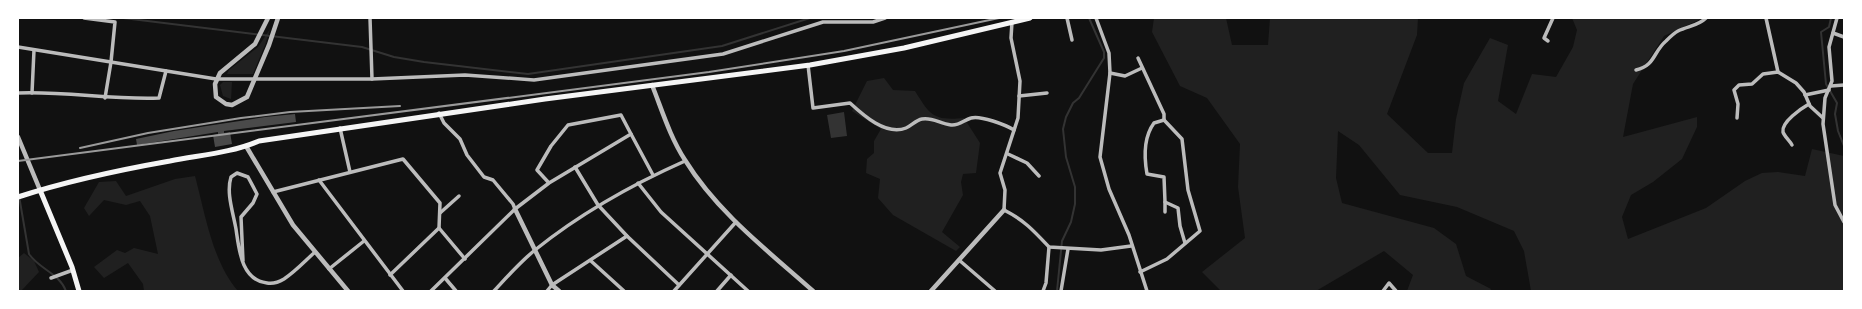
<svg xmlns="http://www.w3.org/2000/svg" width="1862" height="309" font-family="Poppins,sans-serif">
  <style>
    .green { fill: #202020 }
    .water { fill: #333 }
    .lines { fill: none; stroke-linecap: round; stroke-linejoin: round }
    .stream { stroke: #333; stroke-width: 2 }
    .building { fill: #4a4a4a }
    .minor { stroke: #bcbcbc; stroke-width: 3.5 }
    .tertiary { stroke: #bcbcbc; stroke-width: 4.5 }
    .secondary { stroke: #f5f5f5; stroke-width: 5 }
    .rail { stroke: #9a9a9a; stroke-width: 2 }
  </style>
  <rect width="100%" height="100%" fill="#111"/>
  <g class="green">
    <polygon points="1154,18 1226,18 1232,45 1268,45 1270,18 1418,18 1417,35 1387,114 1428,153 1452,153 1456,119 1464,83 1490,38 1508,45 1498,101 1516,114 1532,74 1556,77 1573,47 1577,30 1572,18 1703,18 1664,36 1633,84 1623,137 1697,117 1697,127 1682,159 1653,182 1631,195 1622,217 1628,239 1706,208 1745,181 1762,173 1778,172 1805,176 1812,149 1844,156 1844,291 1531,291 1524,251 1514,231 1457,207 1400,195 1359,145 1338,131 1336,178 1342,203 1434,228 1456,244 1466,276 1491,289 1490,291 1407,291 1413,275 1384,251 1316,291 1221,291 1202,272 1245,238 1238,187 1240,144 1207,98 1180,86 1152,32"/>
    <polygon points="270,29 265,45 253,74 227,74 229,70 258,47"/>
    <path d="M884,78L893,90L915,91C930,115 933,121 964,118L980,143L976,173L963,174L961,182L963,195L942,232L960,247L956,251L893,215L878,198L880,179L866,173L867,159L874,153V141L881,129L852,111L867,81Z"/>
    <polygon points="223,82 232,82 231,99 223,96 220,85"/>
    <path d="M195,176C205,213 212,261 238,291H144L143,284L128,263L104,278L94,267L117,250L125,253L134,248L158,254L150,216L140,201L126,205L104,200L89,216L84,208L99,182L116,181L126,196L175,179Z"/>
    <polygon points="24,253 34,261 39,272 21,291 18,291 18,258"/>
  </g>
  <polygon class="water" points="844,112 847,136 831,138 827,115"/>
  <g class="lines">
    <g class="stream">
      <polyline points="123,18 362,47 394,57 424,62 528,74 722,46 810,18"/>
      <polyline points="1831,18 1829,27 1821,32 1826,84 1837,103 1835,114 1838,131 1844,146"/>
      <path d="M18,190L29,254C39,269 59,273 66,291"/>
      <polyline points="1057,291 1062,241 1071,222 1075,204 1075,187 1066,157 1063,129 1066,117 1073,103 1079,98 1104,58 1104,52 1089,18"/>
    </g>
  </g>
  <polygon class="building" points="295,114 296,122 224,131 224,133 230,132 232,144 215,147 213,135 218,134 218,132 137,145 136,139 174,131 265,117"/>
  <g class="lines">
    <g class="minor">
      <polyline points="84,18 115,22 111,62 105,98"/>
      <polyline points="370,18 372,79"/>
      <polyline points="1067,18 1072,40"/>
      <polyline points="1096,18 1109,53 1110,73 1100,157 1109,189 1129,235 1147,291"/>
      <polyline points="1766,18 1778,72"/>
      <polyline points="1837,18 1829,47 1832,81 1825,98 1823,124 1835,205 1844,222"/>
      <path d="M1012,22L1011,38L1020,81L1018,118L1000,173L1005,190L1004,210C1024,220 1034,231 1049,247L1101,250L1131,246"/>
      <polyline points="1833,33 1844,37"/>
      <polyline points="1548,41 1544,38 1553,18"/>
      <polyline points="18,47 216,79 372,79 465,75 534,80 723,54 823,22 873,22 885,18"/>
      <polyline points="1138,58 1164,114 1164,120"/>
      <path d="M808,65L813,108L850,103C863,115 886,136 906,128C911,126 916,120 922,119C933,117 940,124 951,125C959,126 964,120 971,118C980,115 1006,125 1014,130"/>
      <path d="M1636,70C1655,66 1653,52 1666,41C1670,37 1674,33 1678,31C1688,26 1698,26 1706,18"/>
      <polyline points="1110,73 1125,76 1142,68"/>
      <polyline points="1831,86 1844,85"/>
      <path d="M18,93C65,91 112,100 159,98L166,71"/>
      <polyline points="32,93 34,50"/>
      <polyline points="1805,95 1829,90"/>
      <polyline points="1019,96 1047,93"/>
      <polyline points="439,113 444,123 460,139 467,155 484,177 493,180 513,204 515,209"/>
      <polyline points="1737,118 1738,104 1734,90 1739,85 1752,84 1763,74 1778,72 1796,83 1804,92 1810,106 1823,118"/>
      <path d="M1164,120L1154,123C1143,138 1144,157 1147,174L1164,177L1165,202L1178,208L1180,226L1185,243"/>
      <polyline points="340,128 350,172"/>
      <polyline points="631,134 653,175"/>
      <path d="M1792,145C1790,141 1784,136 1783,132C1781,122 1802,108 1809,104"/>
      <polyline points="1008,154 1027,163 1039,176"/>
      <polyline points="575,167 598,205 627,236 679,285"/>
      <polyline points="319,180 403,291"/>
      <polyline points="638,183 661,212 748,291"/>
      <polyline points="273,192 403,159 440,203 439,228 390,275"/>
      <polyline points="1165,202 1165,212"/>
      <polyline points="440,213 459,196"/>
      <polyline points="439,228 465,259"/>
      <polyline points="959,260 995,291"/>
      <path d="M243,261L241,217L253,203L257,194L248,177L237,173L231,177C226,193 233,212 236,229C239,249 241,280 267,283C273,284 279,282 284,279C295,272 305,261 314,253"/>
      <polyline points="591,261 624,291"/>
      <polyline points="329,269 364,241"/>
      <polyline points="1140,272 1167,259 1200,231 1188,190 1182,139 1164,120"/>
      <polyline points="51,278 73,270"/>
      <polyline points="445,278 456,291"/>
      <polyline points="431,291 515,209 549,183 631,134 621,115 568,125 551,146 537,170 549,183"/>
      <path d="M494,291C507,277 520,262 535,250C581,213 631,185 685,161"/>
      <polyline points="547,291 552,285 627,236"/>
      <polyline points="674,291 736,222"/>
      <polyline points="717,291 731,275"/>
      <polyline points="1043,291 1046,283 1049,247"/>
      <polyline points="1061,291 1068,249"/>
      <polyline points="1383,291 1389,283 1396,291"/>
    </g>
    <g class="tertiary">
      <polyline points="268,18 255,44 220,73 215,84 216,97 226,104 232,105 247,97 269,45 278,18"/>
      <path d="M652,85C662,110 670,137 685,160C717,212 768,251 813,291"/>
      <polyline points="18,137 40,190"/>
      <polyline points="246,146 293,225 348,291"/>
      <polyline points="515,209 552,285 559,291"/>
      <polyline points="931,291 1004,210"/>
    </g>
    <g class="secondary">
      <polyline points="40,190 72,267 79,291"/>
      <path d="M18,197C67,181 119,170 170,161C200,155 231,153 259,141L545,99L810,65L904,48L1030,18"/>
    </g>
    <g class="rail">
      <polyline points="80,148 148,133 241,118 290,112 400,106"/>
      <polyline points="18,161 709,72 844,51 999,18"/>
    </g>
  </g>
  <rect width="1862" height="309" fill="none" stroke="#ffffff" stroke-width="38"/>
</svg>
